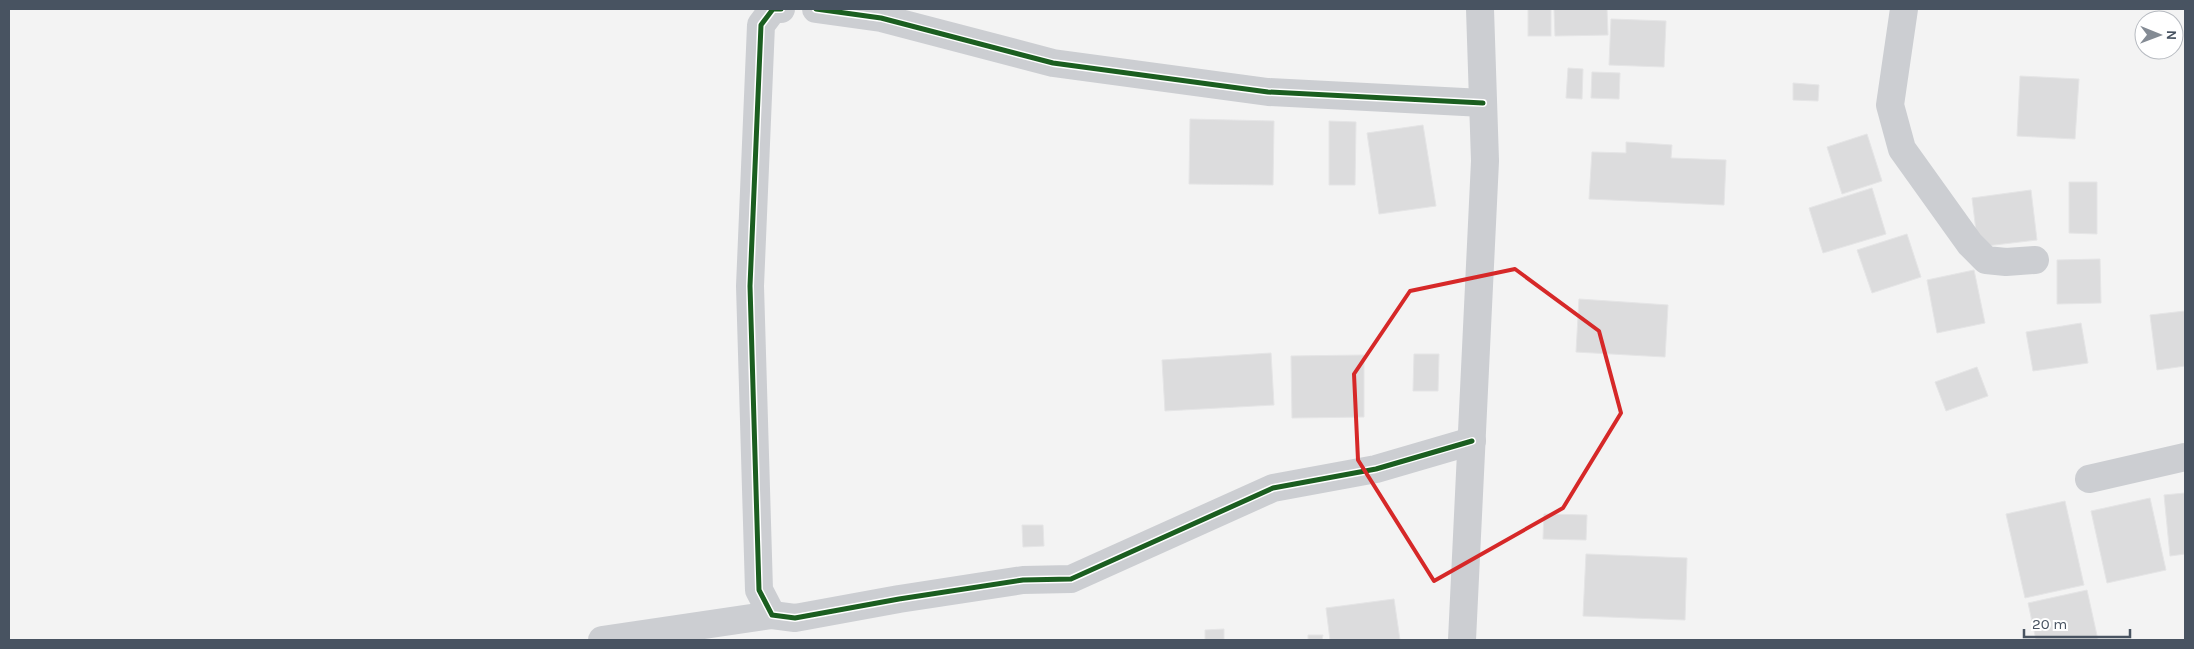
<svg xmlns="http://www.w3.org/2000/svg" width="2194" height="649" font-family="Karla,sans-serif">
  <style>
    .building { fill: #dcdcdd; stroke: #e5e5e6 }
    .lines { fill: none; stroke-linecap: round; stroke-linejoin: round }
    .street { stroke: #ccced2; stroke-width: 28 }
    .cycleway-casing { stroke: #fff; stroke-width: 8 }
    .cycleway { stroke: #1b5e20; stroke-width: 5 }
    .marked { fill: none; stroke: #d62828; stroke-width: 4; stroke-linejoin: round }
  </style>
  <rect width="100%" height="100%" fill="#f3f3f3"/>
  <g class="building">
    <rect x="1528" y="9" width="23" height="27"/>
    <polygon points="1554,9 1607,9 1608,35 1555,36"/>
    <polygon points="1611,19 1666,21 1664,67 1609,65"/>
    <polygon points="1568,68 1583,69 1582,99 1566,98"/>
    <polygon points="1592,72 1620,73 1619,99 1591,98"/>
    <polygon points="2020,76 2079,79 2075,139 2017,136"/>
    <polygon points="1793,83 1819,85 1818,101 1793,100"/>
    <polygon points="1190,119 1274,121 1273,185 1189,184"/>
    <polygon points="1329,121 1356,122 1355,185 1329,185"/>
    <polygon points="1423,125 1436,206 1379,214 1367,133"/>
    <polygon points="1867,134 1882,181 1842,194 1827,147"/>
    <polygon points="1626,142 1672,145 1671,158 1726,160 1724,205 1589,199 1592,152 1626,153"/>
    <polygon points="2069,182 2097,182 2097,234 2069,233"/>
    <polygon points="1872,188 1886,234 1823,253 1809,208"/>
    <polygon points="2031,190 2037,240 1978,247 1972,198"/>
    <polygon points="1907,234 1921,277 1872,293 1857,250"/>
    <polygon points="2100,259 2101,303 2057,304 2057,260"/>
    <polygon points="1974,270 1985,323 1937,333 1927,280"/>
    <polygon points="1579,299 1668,305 1665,357 1576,352"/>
    <polygon points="2185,311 2185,366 2157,370 2150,315"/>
    <polygon points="2081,323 2088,363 2033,371 2026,332"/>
    <polygon points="1271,353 1274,405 1165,411 1162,360"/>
    <polygon points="1414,354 1439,354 1438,391 1413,391"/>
    <polygon points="1364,355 1364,417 1292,418 1291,356"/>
    <polygon points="1977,367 1988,396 1946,411 1935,382"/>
    <polygon points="2185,493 2185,554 2170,556 2164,495"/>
    <polygon points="2150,498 2166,570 2107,583 2091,511"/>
    <polygon points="2065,501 2084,585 2025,598 2006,514"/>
    <polygon points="1544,514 1587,515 1586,540 1543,539"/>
    <polygon points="1022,525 1043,525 1044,546 1023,547"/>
    <polygon points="1586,554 1687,558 1685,620 1583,616"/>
    <polygon points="2087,590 2098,640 2036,640 2028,603"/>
    <polygon points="1394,599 1400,640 1330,640 1326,608"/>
    <polygon points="1224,629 1224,640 1205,640 1205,630"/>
    <polygon points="1308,635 1323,635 1322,640 1308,640"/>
  </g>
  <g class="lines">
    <g class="street">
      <polyline points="781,9 773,9 761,25 750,286 759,590 772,615 795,618 899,599 1023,580 1071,579 1273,488 1376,469 1472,441"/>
      <polyline points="816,9 881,18 1053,63 1268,92 1483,103"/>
      <polyline points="1904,9 1890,105 1902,149 1970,244 1986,260 2006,262 2035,260"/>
      <polyline points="2089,479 2185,457"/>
      <polyline points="602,640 772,615"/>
      <polyline points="1462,640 1485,161 1480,9"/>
    </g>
    <defs>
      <g id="cycleway">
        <polyline points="781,9 773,9 761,25 750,286 759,590 772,615 795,618 899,599 1023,580 1071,579 1273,488 1376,469 1472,441"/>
        <polyline points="816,9 881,18 1053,63 1268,92 1483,103"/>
      </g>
    </defs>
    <use href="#cycleway" class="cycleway-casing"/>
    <use href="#cycleway" class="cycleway"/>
  </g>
  <path class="marked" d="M1515,269L1599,331L1621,413L1563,508L1434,581L1358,460L1354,374L1410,291Z"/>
  <rect width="2194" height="649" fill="none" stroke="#485361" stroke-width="20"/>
  <g transform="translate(2159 35) rotate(91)"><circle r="24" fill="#ffffff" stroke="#b6bac0"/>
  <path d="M0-4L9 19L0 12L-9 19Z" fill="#848b94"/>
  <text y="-8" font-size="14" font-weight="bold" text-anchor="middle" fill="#485361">N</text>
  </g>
  <path d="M2024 629v8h106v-8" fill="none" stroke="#485361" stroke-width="2.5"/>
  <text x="2032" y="629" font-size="15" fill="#485361" stroke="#ffffff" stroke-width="4" paint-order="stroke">20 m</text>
</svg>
